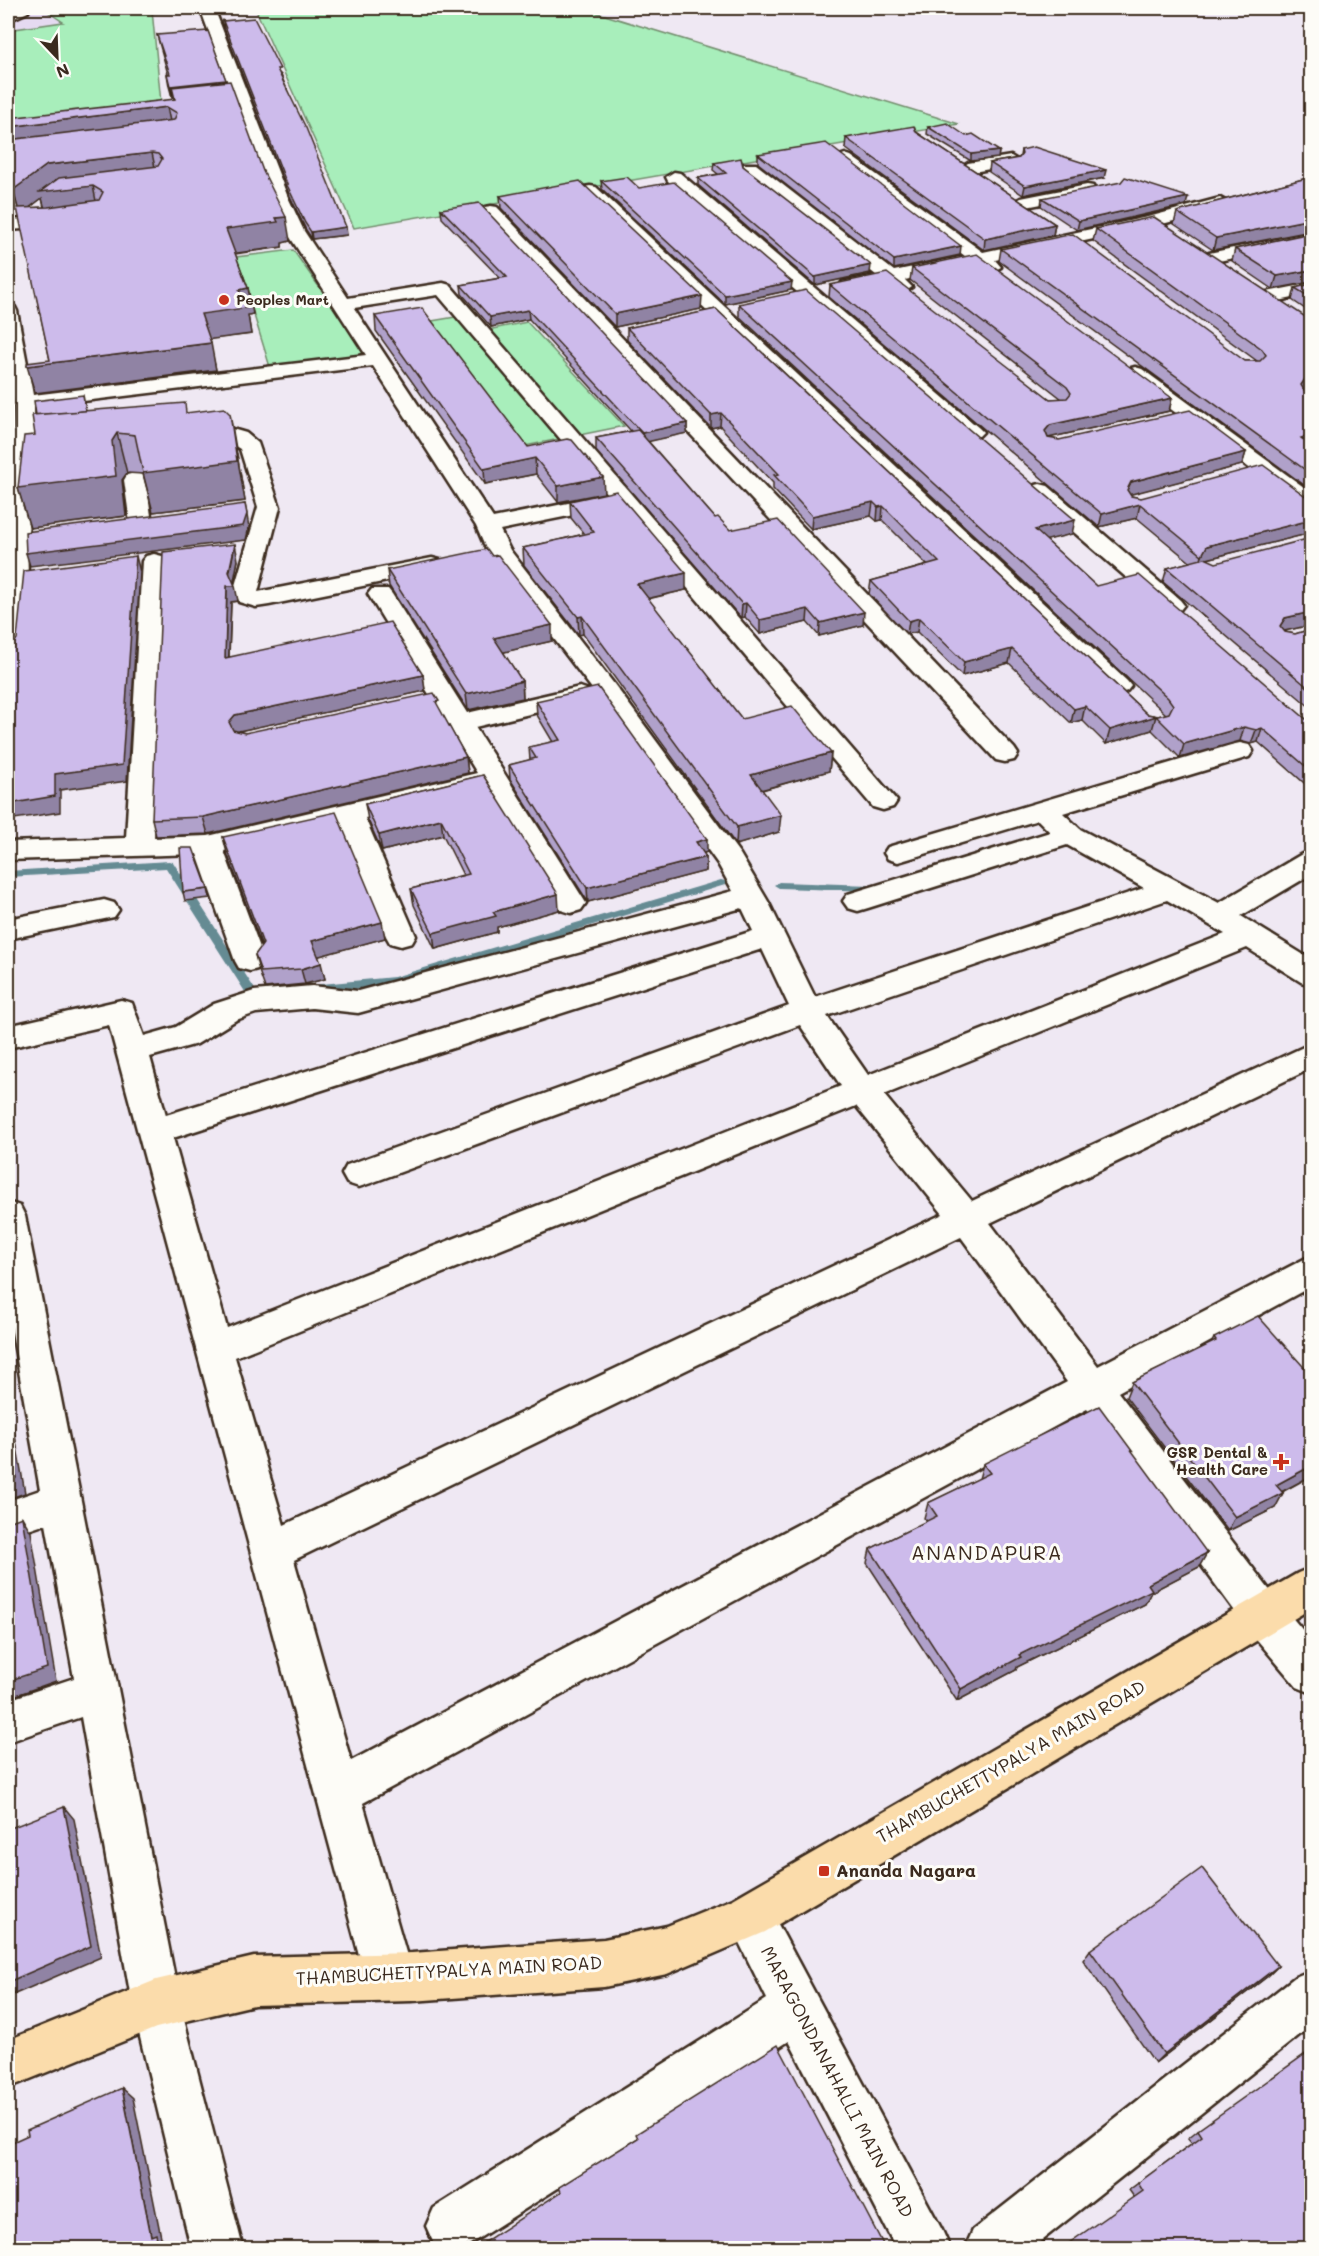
<svg xmlns="http://www.w3.org/2000/svg" width="1319" height="2256" font-family="Mali,sans-serif">
  <style>
    .built { fill: #e5daf1 }
    .green { fill: #a8eebb; stroke: #728c6c; stroke-width: 1.5 }
    .lines { fill: none; stroke-linecap: round; stroke-linejoin: round }
    .stream { fill: #658b93; fill-rule: evenodd }
    .minor-casing { stroke: #3b2a1e; stroke-width: 5 }
    .major-casing { stroke: #3b2a1e; stroke-width: 5 }
    .minor { fill: #fdfcf7; fill-rule: evenodd }
    .major { fill: #fbdcab; fill-rule: evenodd }
    .wall { fill: #b0a1ca; stroke: #3b2a1e; stroke-width: 1.5; fill-rule: evenodd }
    .shaded-wall { fill: #9083a4; stroke: #3b2a1e; stroke-width: 1.5 }
    .building { fill: #cdbbeb; stroke: #3b2a1e; stroke-width: 1.5 }
    .poi-dot { fill: #c8321e; stroke: #fdfcf7; stroke-width: 2 }
    .labels { text-anchor: middle; stroke-width: 6; stroke-linejoin: round; paint-order: stroke }
    .far-poi-label { font-size: 14px; font-weight: bold; fill: #3b2a1e; stroke: #fdfcf7; text-anchor: start }
    .poi-label { font-size: 15px; font-weight: bold; fill: #3b2a1e; stroke: #fdfcf7; text-anchor: end }
    .near-street-label { font-size: 18px; fill: #3b2a1e; stroke: #fdfcf7 }
    .near-poi-label { font-size: 18px; font-weight: bold; fill: #3b2a1e; stroke: #fdfcf7; text-anchor: start }
    .near-neighbourhood-label { font-size: 20px; letter-spacing: 1.5px; fill: #3b2a1e; stroke: #fdfcf7 }
  </style>
  <rect width="100%" height="100%" fill="#efe8f3"/>
  <filter id="ink" filterUnits="userSpaceOnUse"><feTurbulence type="fractalNoise" baseFrequency=".0167" numOctaves="2"/><feDisplacementMap in="SourceGraphic" scale="12" xChannelSelector="R" yChannelSelector="G"/><feConvolveMatrix kernelMatrix="1 2 1 2 8 2 1 2 1" color-interpolation-filters="sRGB"/></filter>
  <g filter="url(#ink)">
    <polygon class="built" points="8,8 42,8 64,22 8,30"/>
    <g class="green">
      <polygon points="42,8 168,8 152,10 161,103 8,120 8,30 63,22"/>
      <polygon points="255,8 582,8 959,124 354,228"/>
      <polygon points="293,250 368,356 270,367 236,257"/>
      <polygon points="473,314 488,330 527,322 624,426 525,446 477,387 423,397 397,360 420,323"/>
    </g>
    <g class="lines">
      <g class="stream">
        <polygon points="169,861 173,862 256,991 268,991 270,994 268,997 249,998 166,868 8,877 8,871"/>
        <polygon points="721,880 725,881 726,883 725,885 394,985 311,993 305,989 311,985 394,977"/>
        <polygon points="885,881 889,882 890,884 889,886 873,891 779,888 774,885 779,882 872,885"/>
      </g>
      <defs>
        <g id="minor">
          <polygon points="11,8 25,8 28,12 8,21 8,12 13,10"/>
          <path d="M200,8H214L287,195L304,231L348,298L443,283L450,285L897,801L893,807L883,810L873,807L618,506L500,530L510,550L614,684L740,854L769,903L815,997L1144,888L1067,845L868,908L858,911L848,908L843,901L848,894L1050,832L1038,820L898,862L888,859L884,853L888,847L1231,745L1240,743L1249,745L1253,751L1249,757L1063,813L1080,829L1219,903L1302,854L1312,852V874L1241,916L1312,960V985L1301,982L1247,948L884,1095L972,1201L1312,1043V1068L990,1223L1098,1366L1312,1255V1286L1118,1392L1278,1601L1312,1641V1693L1297,1687L1248,1629L1087,1409L363,1803L413,1977L406,1994L389,2001L372,1994L365,1977L109,1025L8,1048V1026L121,1000L132,1003L144,1036L176,1027L214,1004L254,991L312,986L358,991L733,891L718,864L596,694L487,551L476,526L373,366L34,407L35,475L27,539L28,578L20,654L17,659L8,661V517L13,475L14,402L8,365V305L15,307L17,311L33,395L366,355L286,231L269,195ZM438,295L608,495L493,518L354,308ZM1167,900L1225,934L868,1075L827,1016ZM742,908L753,931L166,1115L150,1057L197,1044L236,1020L256,1013L312,1008L358,1013ZM762,949L789,1006L347,1165L342,1174L347,1183L359,1187L371,1183L800,1025L841,1086L227,1328L173,1138ZM856,1106L943,1214L284,1525L235,1357ZM961,1237L1067,1382L351,1761L294,1560Z"/>
          <polygon points="1296,8 1312,8 1312,15"/>
          <polygon points="845,154 851,156 983,252 1152,216 1220,198 1229,203 1226,207 1155,226 995,260 1001,267 992,272 977,264 905,280 912,287 903,293 887,283 849,292 842,290 840,286 842,282 876,275 744,172 742,168 744,164 756,164 894,271 965,256 839,162 837,159 839,156"/>
          <polygon points="1011,156 1019,161 1017,164 968,173 960,168 968,163"/>
          <polygon points="674,172 680,173 979,428 983,432 979,436 965,436 668,181 666,177"/>
          <polygon points="1087,185 1093,186 1095,190 1093,194 1021,208 1012,203 1021,198"/>
          <polygon points="590,186 596,187 1127,681 1131,686 1127,691 1118,694 1109,691 584,195 582,191 584,187"/>
          <polygon points="491,206 497,207 1014,748 1018,754 1014,760 1005,762 996,760 485,215 482,211 485,207"/>
          <polygon points="65,217 71,218 74,222 71,226 8,230 8,220"/>
          <polygon points="1312,232 1312,242 1209,263 1200,258 1209,253"/>
          <polygon points="1312,283 1312,294 1269,303 1260,297 1262,293"/>
          <polygon points="1135,367 1142,369 1312,493 1312,511 1304,509 1128,377 1125,373 1128,369"/>
          <polygon points="215,424 246,433 258,443 280,507 258,592 432,558 440,560 444,565 440,570 432,572 269,605 256,607 239,602 234,589 258,507 240,449 222,438 183,435 179,431 183,427"/>
          <polygon points="135,473 143,475 146,480 152,523 149,528 133,528 130,523 124,480 127,475"/>
          <polygon points="1040,484 1048,486 1180,600 1184,605 1180,610 1172,612 1164,610 1032,496 1029,491 1032,486"/>
          <polygon points="154,554 162,556 166,561 154,838 208,836 477,773 368,594 372,589 388,589 392,594 467,713 580,687 589,690 593,695 589,700 475,727 586,903 581,910 571,913 561,910 486,788 365,818 416,936 412,943 401,946 390,943 386,936 340,825 224,851 265,961 261,968 250,971 239,968 235,961 197,854 8,860 8,842 126,838 142,561 146,556"/>
          <polygon points="104,900 114,903 119,910 114,917 8,939 8,919"/>
          <polygon points="8,1202 20,1206 25,1216 180,2004 243,2248 191,2248 132,2004 81,1717 8,1742 8,1700 74,1678 46,1524 8,1537 8,1501 40,1490 8,1309"/>
          <path d="M749,1893L765,1900L942,2230L950,2248H896L789,2041L470,2244C457,2250 447,2250 434,2244L426,2226L434,2208L767,1999L726,1916L733,1900Z"/>
          <polygon points="1312,1970 1312,2025 1032,2248 965,2248 973,2230 1295,1977"/>
        </g>
        <polygon id="major" points="1312,1567 1312,1608 765,1932 667,1974 604,1987 412,2001 254,2005 156,2028 8,2088 8,2040 156,1980 254,1957 412,1953 604,1939 667,1926 733,1899 1298,1573"/>
      </defs>
      <use href="#minor" class="minor-casing"/>
      <use href="#major" class="major-casing"/>
      <use href="#minor" class="minor"/>
      <use href="#major" class="major"/>
    </g>
    <g class="wall">
      <polygon points="223,21 281,75 347,235 312,239 306,230 289,194 224,28"/>
      <path d="M157,35L226,81L290,241L282,243V247L235,254L248,288L253,314L248,315L251,334L209,339L216,370L35,393L50,360L18,208L13,190L174,100V97H172L169,86L167,74H168L160,46ZM42,198L44,207L29,208Z"/>
      <polygon points="928,127 966,136 999,151 998,158 971,161 927,134"/>
      <polygon points="916,132 1055,224 1053,235 984,250 845,148 846,138"/>
      <polygon points="1021,150 1104,178 1023,195 989,172 990,163 1019,158 1020,156"/>
      <polygon points="758,154 960,255 894,269 758,163"/>
      <polygon points="714,163 743,166 870,273 815,285 698,185 698,178 718,174 713,170"/>
      <polygon points="1311,177 1311,231 1213,250 1174,224 1177,212"/>
      <polygon points="601,181 791,290 725,304 602,189"/>
      <polygon points="500,196 701,309 615,327 501,208"/>
      <polygon points="1042,198 1186,205 1077,230 1041,206"/>
      <polygon points="441,209 687,423 687,433 648,441 715,518 730,530 863,625 819,636 807,622 760,634 745,617 741,618 596,451 596,438 631,431 529,319 491,327 462,294 461,285 500,278 442,218"/>
      <polygon points="1096,229 1307,318 1307,391 1311,392 1311,490 999,261 1001,249 1245,361 1257,361 1093,241"/>
      <polygon points="1311,233 1311,282 1273,289 1232,261 1235,249"/>
      <polygon points="912,268 1172,398 1169,411 1048,438 1059,440 1246,452 1242,465 1130,494 1131,496 1141,498 1307,497 1311,533 1207,559 1311,625 1284,631 1285,632 1295,634 1311,629 1311,708 1163,582 1167,568 1190,562 1137,518 1099,527 829,297 830,285 1050,399 1062,399 910,280"/>
      <polygon points="1311,284 1311,313 1292,300 1295,288"/>
      <polygon points="739,304 1072,534 1046,540 1096,586 1306,719 1311,720 1311,789 1258,742 1251,744 1240,741 1180,758 1152,730 1106,744 1082,720 1071,723 1009,663 962,676 917,632 907,634 869,594 871,581 927,565 882,520 877,521 871,516 811,529 773,489 773,483 720,426 711,428 627,340 627,328 716,309 1147,714 1158,716 1166,714 739,316"/>
      <polygon points="375,316 528,447 604,493 558,502 536,474 485,484 376,331"/>
      <polygon points="86,411 187,413 237,454 245,501 153,512 143,474 127,473 122,480 126,516 30,528 18,488 35,435"/>
      <polygon points="570,501 686,590 648,599 742,719 831,753 829,771 762,790 779,832 736,845 583,634 579,635 524,565 523,548 584,534 571,518"/>
      <polygon points="238,560 233,583 238,601 231,602 229,657 423,675 425,691 238,731 245,733 440,710 466,757 468,773 208,834 156,836 152,819"/>
      <polygon points="387,570 552,641 503,652 522,681 523,698 468,710 389,586"/>
      <polygon points="536,701 707,852 703,853 706,857 706,871 588,902 510,779 509,765 530,760 529,747 553,742 537,715"/>
      <polygon points="483,775 559,910 497,927 497,932 435,949 414,905 411,889 463,875 443,835 382,851 368,820 365,804"/>
      <polygon points="223,837 385,938 318,956 325,979 305,984 265,988 259,971 255,955 262,946 227,853"/>
      <polygon points="208,889 210,898 185,901 183,892"/>
      <polygon points="1311,1284 1311,1305 1305,1297"/>
      <polygon points="1214,1338 1311,1375 1311,1476 1282,1492 1283,1493 1275,1508 1228,1531 1126,1397 1132,1382 1211,1344"/>
      <polygon points="983,1464 1207,1553 1199,1567 1151,1592 1145,1604 1017,1667 1016,1670 957,1701 867,1563 870,1549 927,1521 924,1518 928,1503 979,1479"/>
      <polygon points="1090,1950 1278,1966 1268,1976 1155,2063 1083,1960"/>
      <polygon points="1198,2130 1311,2248 1134,2197 1129,2190 1192,2143 1188,2138"/>
    </g>
    <g class="shaded-wall">
      <polygon points="226,80 228,91 172,87 173,97 172,97 170,86"/>
      <polygon points="167,107 172,131 8,151 8,127"/>
      <polygon points="999,151 998,158 971,161 971,154"/>
      <polygon points="152,153 157,177 93,186 98,211 47,217 42,198 20,215 13,190 47,165"/>
      <polygon points="1106,170 1104,178 1023,195 1025,186"/>
      <polygon points="1188,197 1186,205 1077,230 1079,221"/>
      <polygon points="286,217 290,241 282,243 282,247 230,254 226,229 276,218"/>
      <polygon points="1311,219 1311,231 1213,250 1216,238"/>
      <polygon points="1055,224 1053,235 984,250 985,239"/>
      <polygon points="346,227 347,235 312,239 311,232"/>
      <polygon points="961,246 960,255 894,269 894,260"/>
      <polygon points="871,265 870,273 815,285 815,277"/>
      <polygon points="1311,270 1311,282 1273,289 1277,276"/>
      <polygon points="792,282 791,290 725,304 725,295"/>
      <polygon points="248,288 253,314 248,315 251,334 206,340 201,314 239,290"/>
      <polygon points="702,296 701,309 615,327 615,314"/>
      <polygon points="528,310 529,319 491,327 490,317"/>
      <polygon points="211,343 216,370 35,393 27,366"/>
      <polygon points="1311,378 1311,391 1301,392 1301,385 1305,379"/>
      <polygon points="1172,398 1169,411 1048,438 1045,431 1050,425"/>
      <polygon points="721,413 720,426 711,428 711,415"/>
      <polygon points="230,414 245,501 153,512 143,473"/>
      <polygon points="687,423 687,433 642,443 642,433"/>
      <polygon points="117,433 127,473 122,480 126,516 30,528 18,488 112,441"/>
      <polygon points="1311,435 1311,446 1301,438"/>
      <polygon points="1246,452 1242,465 1128,495 1127,490 1131,482"/>
      <polygon points="535,458 536,474 485,484 484,469"/>
      <polygon points="8,469 10,478 8,502"/>
      <polygon points="603,477 604,493 558,502 558,486"/>
      <polygon points="873,502 871,516 811,529 812,516"/>
      <polygon points="245,504 249,527 246,540 30,566 26,553"/>
      <polygon points="1140,504 1137,518 1099,527 1102,514"/>
      <polygon points="883,506 882,520 877,521 878,507"/>
      <polygon points="1075,520 1072,534 1032,544 1035,530"/>
      <polygon points="1311,520 1311,533 1203,560 1198,569 1202,555 1207,546"/>
      <polygon points="235,544 238,560 233,586 235,586 238,601 231,602 228,674 225,658 227,586"/>
      <polygon points="136,556 140,572 127,781 60,790 60,812 8,820 8,804 55,774"/>
      <polygon points="686,573 686,590 637,601 637,584"/>
      <polygon points="746,603 745,617 741,618 742,604"/>
      <polygon points="808,609 807,622 760,634 760,620"/>
      <polygon points="864,612 863,625 819,636 820,623"/>
      <polygon points="1311,612 1311,625 1280,632 1280,626 1285,618"/>
      <polygon points="582,616 583,634 579,635 578,617"/>
      <polygon points="919,618 917,632 907,634 909,621"/>
      <polygon points="552,625 552,641 496,654 494,638"/>
      <polygon points="1012,649 1009,663 962,676 964,662"/>
      <polygon points="423,675 425,691 239,731 233,738 229,722 235,715"/>
      <polygon points="522,681 523,698 468,710 466,694"/>
      <polygon points="1085,706 1082,720 1071,723 1074,709"/>
      <polygon points="1156,716 1152,730 1106,744 1110,730"/>
      <polygon points="1244,727 1240,741 1180,758 1184,744"/>
      <polygon points="1262,728 1258,742 1251,744 1256,730"/>
      <polygon points="831,753 829,771 750,793 751,775"/>
      <polygon points="466,757 468,773 208,834 203,817"/>
      <polygon points="781,815 779,832 736,845 737,827"/>
      <polygon points="441,819 443,835 382,851 379,835"/>
      <polygon points="707,839 707,852 696,856 696,842"/>
      <polygon points="706,857 706,871 588,902 587,888"/>
      <polygon points="558,894 559,910 497,927 497,932 435,949 433,933 493,912"/>
      <polygon points="382,922 385,938 316,957 312,941"/>
      <polygon points="321,963 325,979 305,984 301,969"/>
      <polygon points="8,1414 13,1424 25,1493 8,1499"/>
      <polygon points="1311,1466 1311,1476 1268,1499 1276,1485"/>
      <polygon points="1283,1493 1275,1508 1228,1531 1235,1517"/>
      <polygon points="22,1517 31,1532 56,1681 8,1698 8,1681"/>
      <polygon points="1207,1553 1199,1567 1151,1592 1145,1604 1017,1667 1016,1670 957,1701 961,1689 1019,1655 1148,1584"/>
      <polygon points="64,1807 74,1819 101,1957 8,1997 8,1982"/>
      <polygon points="1278,1966 1268,1976 1155,2063 1164,2054"/>
      <polygon points="122,2088 133,2098 161,2237 166,2241 168,2248 159,2248 151,2236"/>
    </g>
    <g class="building">
      <polygon points="254,18 280,69 277,69 306,128 346,227 311,232 305,223 288,187 223,21"/>
      <polygon points="208,31 226,80 170,86 167,74 170,74 157,35"/>
      <polygon points="230,81 263,171 286,217 276,218 278,222 226,229 248,288 239,290 246,308 201,314 211,343 27,366 27,363 50,360 17,208 48,207 99,200 103,192 93,186 40,192 59,178 158,166 162,159 158,154 152,153 47,165 13,190 8,164 8,140 174,120 177,113 167,107 8,127 8,118 175,99 172,87"/>
      <polygon points="947,123 966,136 973,134 999,151 971,154 928,127"/>
      <polygon points="914,126 916,132 1055,224 985,239 846,138"/>
      <polygon points="826,143 961,246 894,260 758,154"/>
      <polygon points="1034,147 1106,170 1025,186 990,163 1019,158 1022,154 1021,150"/>
      <polygon points="741,158 743,166 871,265 815,277 698,178 726,173 714,163"/>
      <polygon points="627,177 639,188 674,182 792,282 725,295 601,181"/>
      <polygon points="1125,177 1188,197 1079,221 1042,198 1121,182"/>
      <polygon points="1311,177 1311,219 1216,238 1177,212"/>
      <polygon points="580,181 702,296 615,314 500,196"/>
      <polygon points="479,203 687,423 642,433 528,310 490,317 461,285 507,277 441,209"/>
      <polygon points="1154,217 1307,318 1311,319 1311,378 1305,379 1301,385 1304,390 1311,392 1311,435 1301,438 1311,446 1311,474 1001,249 1073,234 1245,361 1260,361 1266,355 1262,349 1096,229"/>
      <polygon points="1311,233 1311,270 1277,276 1235,249"/>
      <polygon points="977,254 1172,398 1050,425 1045,431 1048,438 1059,440 1190,410 1246,452 1131,482 1127,490 1131,496 1141,498 1263,465 1307,497 1311,498 1311,520 1207,546 1202,555 1140,504 1102,514 830,285 887,273 1050,399 1067,398 1071,393 1067,387 912,268"/>
      <polygon points="1311,284 1311,298 1295,288"/>
      <polygon points="806,290 1075,520 1035,530 1096,586 1139,575 1306,719 1311,720 1311,771 1262,728 1256,730 1244,727 1184,744 1156,716 1110,730 1085,706 1074,709 1012,649 964,662 919,618 909,621 871,581 939,562 883,506 878,507 873,502 812,516 774,475 779,474 721,413 711,415 627,328 716,309 1147,714 1158,716 1169,713 1173,705 1168,698 739,304"/>
      <polygon points="422,308 528,447 567,439 572,440 603,477 558,486 535,458 484,469 375,316"/>
      <polygon points="83,395 86,411 36,415 34,401"/>
      <polygon points="185,403 186,413 224,408 230,414 237,461 143,473 135,435 117,433 112,441 116,476 18,488 24,436 35,435 32,415"/>
      <polygon points="638,430 715,518 718,517 730,530 778,520 864,612 820,623 808,609 760,620 746,603 742,604 596,438"/>
      <polygon points="616,491 686,573 637,584 742,719 792,706 831,753 751,775 781,815 737,827 582,616 578,617 523,548 594,532 570,501"/>
      <polygon points="245,504 247,514 243,526 26,553 25,532"/>
      <polygon points="1311,538 1311,612 1285,618 1280,626 1285,632 1295,634 1311,629 1311,690 1167,568 1205,558 1216,563"/>
      <polygon points="235,544 229,572 235,586 227,586 225,658 390,622 423,675 235,715 229,722 233,730 245,733 434,693 439,701 436,702 466,757 203,817 152,819 163,552"/>
      <polygon points="487,549 492,556 498,555 552,625 494,638 522,681 466,694 387,570"/>
      <polygon points="136,556 122,765 55,774 55,796 8,804 8,646 12,645 17,639 24,571"/>
      <polygon points="598,687 707,839 696,842 706,857 587,888 509,765 536,758 529,747 560,740 536,701"/>
      <polygon points="483,775 558,894 493,912 496,916 433,933 411,889 469,874 441,819 379,835 365,804"/>
      <polygon points="336,812 382,922 312,941 321,963 301,969 261,972 255,955 263,944 223,837"/>
      <polygon points="180,848 193,848 208,889 183,892"/>
      <polygon points="1258,1316 1311,1375 1311,1466 1276,1485 1283,1493 1235,1517 1132,1382 1216,1341 1214,1338"/>
      <polygon points="1099,1406 1207,1553 1148,1584 1152,1590 1019,1655 1021,1657 961,1689 870,1549 937,1516 928,1503 990,1473 983,1464"/>
      <polygon points="8,1428 16,1478 8,1481"/>
      <polygon points="22,1517 47,1668 8,1681 8,1522"/>
      <polygon points="64,1807 91,1946 8,1982 8,1829"/>
      <polygon points="1202,1868 1278,1966 1164,2054 1090,1950"/>
      <polygon points="778,2045 885,2248 475,2248 561,2192 559,2187 638,2138 636,2134"/>
      <polygon points="1311,2050 1311,2248 1062,2248 1143,2191 1138,2183 1202,2136 1198,2130"/>
      <polygon points="122,2088 151,2236 156,2234 159,2248 8,2248 8,2144 28,2135 27,2130"/>
    </g>
  </g>
  <g class="poi-dot">
    <circle cx="224" cy="300" r="6"/>
    <path d="M1278 1453h6v6h6v6h-6v6h-6v-6h-6v-6h6z"/>
    <rect x="818" y="1865" width="12" height="12" rx="3"/>
  </g>
  <g class="labels">
    <g class="far-poi-label">
      <text x="236" y="305">Peoples Mart</text>
    </g>
    <g class="poi-label">
      <text x="1268" y="1458">GSR Dental &amp;<tspan x="1268" dy="17">Health Care</tspan></text>
    </g>
    <g class="near-street-label">
      <text transform="translate(1011 1762) rotate(-30)" y="6">THAMBUCHETTYPALYA MAIN ROAD</text>
      <text transform="translate(449 1971) rotate(-3)" y="6">THAMBUCHETTYPALYA MAIN ROAD</text>
      <text transform="translate(837 2082) rotate(62)" y="6">MARAGONDANAHALLI MAIN ROAD</text>
    </g>
    <g class="near-poi-label">
      <text x="836" y="1877">Ananda Nagara</text>
    </g>
    <g class="near-neighbourhood-label">
      <text x="987" y="1560">ANANDAPURA</text>
    </g>
  </g>
  <rect width="1319" height="2256" fill="none" stroke="#fdfcf7" stroke-width="30"/>
  <rect x="15" y="15" width="1289" height="2226" fill="none" stroke="#3b2a1e" stroke-width="2" filter="url(#ink)"/>
  <g transform="translate(57 57) rotate(157)" stroke="#fdfcf7" stroke-width="4.5" paint-order="stroke">
  <path d="M0-4.5L10 22L0 15L-10 22Z" fill="#3b2a1e"/>
  <text y="-9" font-size="16" font-weight="bold" text-anchor="middle" fill="#3b2a1e">N</text>
  </g>
</svg>
